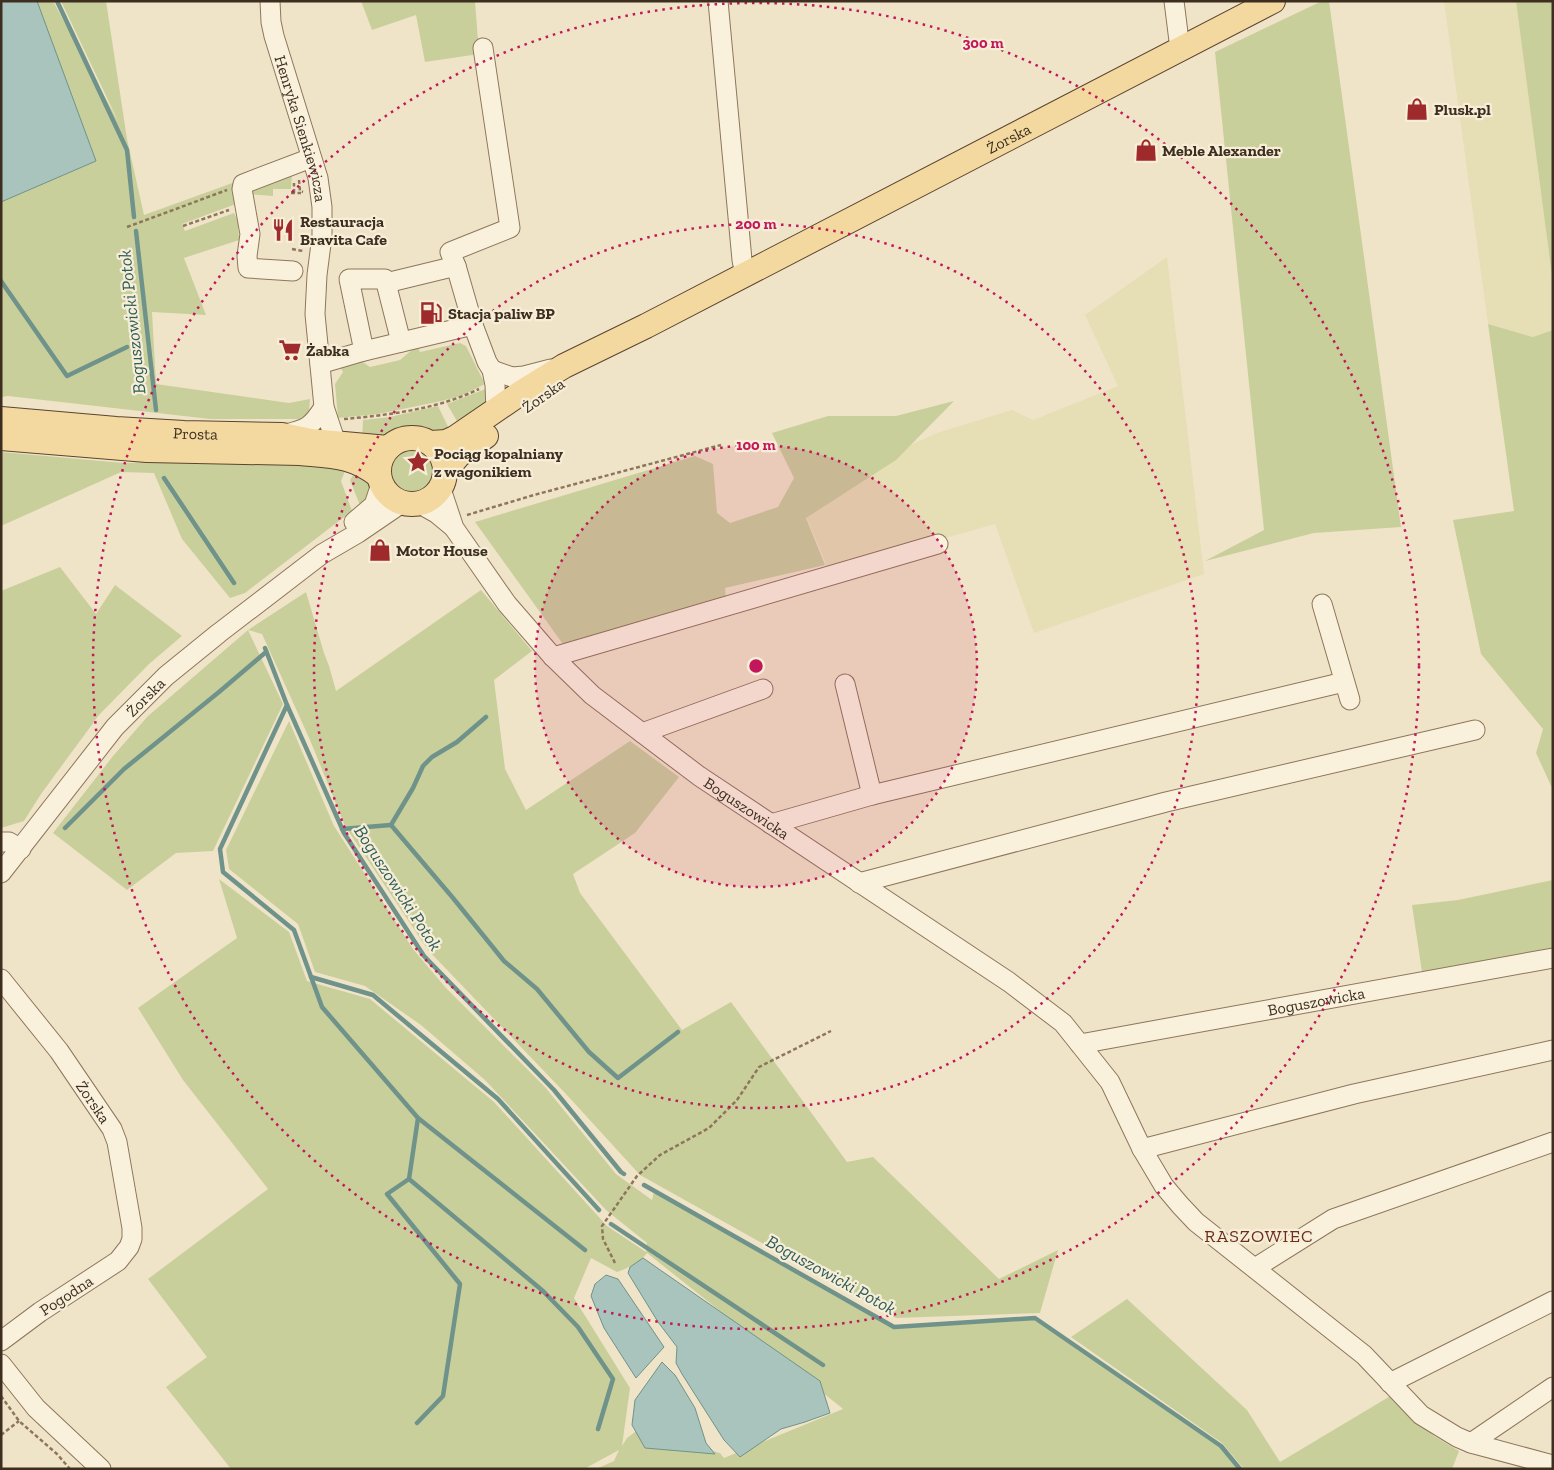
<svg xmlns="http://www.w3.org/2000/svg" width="1554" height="1470" font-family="'Zilla Slab',serif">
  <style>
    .farmland { fill: #e6deb5 }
    .green { fill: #c9cf9b; fill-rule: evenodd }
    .water { fill: #a9c4bc; stroke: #6f938a }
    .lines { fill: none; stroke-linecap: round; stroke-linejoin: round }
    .stream { stroke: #6f938a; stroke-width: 4.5 }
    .minor-casing { stroke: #8d765c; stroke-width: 21 }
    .major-casing { stroke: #5b4430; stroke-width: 26 }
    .path { stroke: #8d765c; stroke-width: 2.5; stroke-dasharray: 4 2.5; stroke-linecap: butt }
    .minor { stroke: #faf1dc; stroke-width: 19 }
    .major { stroke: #f3d9a0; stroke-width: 24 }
    .ring { fill: none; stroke: #c2185b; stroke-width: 2.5; stroke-dasharray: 2.5 5 }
    .labels { text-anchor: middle; stroke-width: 4.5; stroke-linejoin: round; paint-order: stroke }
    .poi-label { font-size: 16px; font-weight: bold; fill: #3d2e20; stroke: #f7eed8; text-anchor: start }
    .street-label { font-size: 16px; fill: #3d2e20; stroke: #f7eed8 }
    .water-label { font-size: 18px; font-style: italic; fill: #2f5d5a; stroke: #f7eed8 }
    .neighbourhood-label { font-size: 18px; letter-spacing: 1px; fill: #6b2e1e; stroke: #f7eed8 }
    .centre { fill: #c2185b; stroke: #f7eed8; stroke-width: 2.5 }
    .ring-label { font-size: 15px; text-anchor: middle; font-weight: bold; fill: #c2185b; stroke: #f7eed8; stroke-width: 4.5; stroke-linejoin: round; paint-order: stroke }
  </style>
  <rect width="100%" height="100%" fill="#f0e4c8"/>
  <g class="farmland">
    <polygon points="1444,1 1516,1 1553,284 1553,330 1534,337 1488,324"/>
    <polygon points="1167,257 1204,574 1034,633 995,524 829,571 804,511 906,447 937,433 1012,410 1033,420 1118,386 1085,315"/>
  </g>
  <g class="green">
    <polygon points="1,1 53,1 119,123 61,1 106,1 127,139 144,215 238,181 236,204 182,224 185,231 234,213 238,221 239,240 184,258 206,315 152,312 156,384 289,403 310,399 309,412 301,419 210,419 8,396 1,397"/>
    <polygon points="361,1 475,1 479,54 425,62 416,15 372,30"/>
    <polygon points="1322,1 1329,1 1401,527 1314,533 1205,561 1264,530 1215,52"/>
    <polygon points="1516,1 1553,1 1553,284"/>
    <polygon points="292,173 291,189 273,189 273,196 248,194 248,187"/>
    <polygon points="1488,324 1533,337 1553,330 1553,790 1536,753 1543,729 1481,654 1453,520 1514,511"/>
    <polygon points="460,343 466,346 485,384 461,396 437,402 378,414 338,418 335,384 343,372 340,367 360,360 370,367 400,360 413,349 418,347 420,352"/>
    <polygon points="488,388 486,407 461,428 447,404"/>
    <polygon points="954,401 896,460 806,518 825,565 725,588 726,600 565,647 475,522 695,456 713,464 717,513 730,523 778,507 794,478 772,433 828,416 896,416"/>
    <polygon points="438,406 452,435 433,437 419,432 409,431 398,433 390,438 362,441 363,420 390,417"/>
    <circle cx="414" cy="471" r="22"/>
    <polygon points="1,452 124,463 209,460 348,464 341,481 352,511 245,593 230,598 182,539 154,473 121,472 1,526"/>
    <polygon points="358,468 374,486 362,509 359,503 350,480"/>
    <polygon points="60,567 96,614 115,585 182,636 149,664 99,715 41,794 24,821 1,828 1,591"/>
    <polygon points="481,590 532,651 494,680 505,769 526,810 630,741 679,777 635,833 573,874 580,893 682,1030 731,1002 847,1162 873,1157 999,1279 1058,1250 1040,1313 896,1318 640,1175 566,1094 428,950 345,826 310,740 262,634 248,630 283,704 213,851 176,853 127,890 53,833 113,756 148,716 248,630 306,592 324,653 329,666 336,691"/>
    <path d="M289,721L334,826L413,949L445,987L545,1087L616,1174L652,1200L654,1191L894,1327L1035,1318L1221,1446L1240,1469H596L614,1461L619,1450L584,1469H231L166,1387L207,1357L148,1279L268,1189L183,1080L138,1008L237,938L219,879L289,932L307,981L370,999L494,1102L607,1226L646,1252L647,1243L606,1210L485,1080L421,1025L365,986L315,972L298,924L229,869L226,850ZM647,1253L842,1408L843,1409L724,1458L720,1453L639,1429L627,1438L622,1446L630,1388L574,1298L591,1258L617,1272C628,1268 640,1263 647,1253Z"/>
    <polygon points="1553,880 1553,948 1422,972 1412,905 1458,900"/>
    <polygon points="1127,1299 1247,1410 1280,1462 1392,1395 1434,1436 1459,1451 1452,1469 1244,1469 1222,1443 1071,1337"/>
  </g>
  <g class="water">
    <polygon points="1,1 37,1 96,161 1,202"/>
    <polygon points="643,1258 820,1381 830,1413 805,1422 781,1429 740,1457 724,1440 682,1374 676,1363 677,1347 658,1322 628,1273 630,1267"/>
    <polygon points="606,1275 618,1279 664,1347 636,1378 604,1328 591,1296 595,1284"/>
    <polygon points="662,1362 675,1375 695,1408 706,1443 715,1454 645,1448 632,1425 635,1400"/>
  </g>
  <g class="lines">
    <g class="stream">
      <polyline points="57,1 127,150 134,217"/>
      <polyline points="136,231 156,410"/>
      <polyline points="1,281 67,376 127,347"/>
      <polyline points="164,478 234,583"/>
      <polyline points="265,648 287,705 344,833 424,956 554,1090 621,1172 624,1174"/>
      <polyline points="287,705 220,849 223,872 294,930 322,1007 418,1118 409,1179 387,1194 460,1284 443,1396 417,1423"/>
      <polyline points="391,825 413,788 423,766 432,757 457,742 486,717"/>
      <polyline points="65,828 124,769 219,692 266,652"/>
      <polyline points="342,829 391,825 453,898 504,961 537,989 589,1052 618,1078 678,1032"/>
      <polyline points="311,977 373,995 498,1099 599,1210"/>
      <polyline points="418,1118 585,1250"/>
      <polyline points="409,1179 543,1291 578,1327 613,1379 598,1429"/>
      <polyline points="644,1185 894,1327 1035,1318 1221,1446 1240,1469"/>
      <polyline points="611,1224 823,1365"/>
    </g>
    <defs>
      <g id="minor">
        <path id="s1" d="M270,1L271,22L274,36L318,178L322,207V236L317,275L315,314L324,407L336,443"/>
        <polyline points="718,1 742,260 745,275"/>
        <polyline points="1174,1 1180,49"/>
        <polyline points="483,48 510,228 450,252 456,266 473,325 487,362 492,370 495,385 496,411"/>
        <polyline points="293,271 248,268 247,256 250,234 242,189 243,184 311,158"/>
        <polyline points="386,283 456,266"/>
        <polyline points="364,351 349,279 385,279 401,342"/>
        <polyline points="320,364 364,351 473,325"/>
        <polyline points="492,370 512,377 524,376 551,369"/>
        <path d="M282,435C306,429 310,429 324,407"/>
        <path id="s2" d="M441,489L454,528L507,604L553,657L592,695L699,776L1009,982L1063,1023L1110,1082L1142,1149L1164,1186L1180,1205L1196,1222L1364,1355L1421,1415L1457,1437L1471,1443L1553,1465"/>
        <polyline points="420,504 436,513 453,527"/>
        <polyline points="354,522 374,505 381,484"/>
        <polyline points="1322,604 1350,700"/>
        <polyline points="553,657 938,544"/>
        <polyline points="845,684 872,795"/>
        <polyline points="642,733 763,689"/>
        <polyline points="771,824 872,795 1344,682"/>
        <polyline points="1,842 9,842 21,849"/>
        <path id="s3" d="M1,873L115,727L166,676L219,633L322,554L358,533L402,503"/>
        <polyline points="859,883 1166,802 1475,730"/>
        <path id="s4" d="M1,979L59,1051L112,1129L117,1142L132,1228V1239L129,1247L118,1261L40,1312L1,1341"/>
        <path id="s5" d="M1080,1044L1553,958"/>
        <polyline points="1142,1149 1354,1094 1553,1050"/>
        <polyline points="1255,1268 1333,1219 1553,1142"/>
        <polyline points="1,1364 36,1408 101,1469"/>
        <polyline points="1390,1383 1553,1301"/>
        <polyline points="1471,1443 1553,1387"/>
      </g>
      <g id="major">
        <path id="s6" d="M1,419L116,429L184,433L282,435L311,441L388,448"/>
        <circle cx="412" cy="471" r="33"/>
        <path d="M1,438L147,450L300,453C332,456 353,455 379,476"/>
        <path id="s7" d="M431,443L446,442L455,438L522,392L564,366L646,326L1273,1"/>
        <polyline points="446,470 459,455 486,436"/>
      </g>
    </defs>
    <use href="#minor" class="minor-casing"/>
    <use href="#major" class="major-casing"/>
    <g class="path">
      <polyline points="299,180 300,191 303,192"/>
      <polyline points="291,193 301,193"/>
      <polyline points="294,193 294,183"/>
      <polyline points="183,226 229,210"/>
      <polyline points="127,227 227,190"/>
      <polyline points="292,249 303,251"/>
      <path d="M344,419C389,415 438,409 479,389"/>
      <polyline points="467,515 534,495 721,445"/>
      <polyline points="615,1263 603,1239 602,1226 637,1176 660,1155 709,1128 737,1100 759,1067 831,1031"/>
      <polyline points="1,1396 19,1421 57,1454 70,1469"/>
      <polyline points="1,1435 19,1421"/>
    </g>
    <use href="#minor" class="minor"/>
    <use href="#major" class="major"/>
  </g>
  <circle cx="756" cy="666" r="221" fill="#c2185b" fill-opacity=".12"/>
  <g class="ring">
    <circle cx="756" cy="666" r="221"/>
    <circle cx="756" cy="666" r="442"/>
    <circle cx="756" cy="666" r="663"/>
  </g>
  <defs>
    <symbol id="shop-bare" viewBox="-9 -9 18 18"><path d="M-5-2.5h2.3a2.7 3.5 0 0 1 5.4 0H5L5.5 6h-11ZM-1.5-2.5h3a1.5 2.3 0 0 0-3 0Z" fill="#9e2a2b" stroke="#f7eed8" stroke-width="2.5" paint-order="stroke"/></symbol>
    <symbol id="restaurant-bare" viewBox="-9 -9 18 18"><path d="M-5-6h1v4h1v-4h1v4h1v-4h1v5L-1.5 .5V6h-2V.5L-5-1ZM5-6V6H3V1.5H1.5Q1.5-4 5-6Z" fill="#9e2a2b" stroke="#f7eed8" stroke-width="2.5" paint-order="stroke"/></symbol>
    <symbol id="fuel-bare" viewBox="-9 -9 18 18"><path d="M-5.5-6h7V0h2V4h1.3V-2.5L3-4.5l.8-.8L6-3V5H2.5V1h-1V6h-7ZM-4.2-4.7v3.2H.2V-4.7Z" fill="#9e2a2b" stroke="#f7eed8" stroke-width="2.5" paint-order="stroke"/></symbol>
    <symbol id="supermarket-bare" viewBox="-9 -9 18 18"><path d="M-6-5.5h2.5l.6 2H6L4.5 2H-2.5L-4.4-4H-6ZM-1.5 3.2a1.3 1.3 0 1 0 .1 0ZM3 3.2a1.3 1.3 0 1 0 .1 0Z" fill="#9e2a2b" stroke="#f7eed8" stroke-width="2.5" paint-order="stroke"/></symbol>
    <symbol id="sight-bare" viewBox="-9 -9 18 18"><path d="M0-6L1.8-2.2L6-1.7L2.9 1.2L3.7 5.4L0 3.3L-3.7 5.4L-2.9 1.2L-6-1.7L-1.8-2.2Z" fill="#9e2a2b" stroke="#f7eed8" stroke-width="2.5" paint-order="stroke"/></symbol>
  </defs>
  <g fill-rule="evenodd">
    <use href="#shop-bare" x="1401" y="93" width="32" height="32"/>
    <use href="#shop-bare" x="1130" y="134" width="32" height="32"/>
    <use href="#restaurant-bare" x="267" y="214" width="32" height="32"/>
    <use href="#fuel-bare" x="415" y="297" width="32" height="32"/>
    <use href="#supermarket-bare" x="274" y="334" width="32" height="32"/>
    <use href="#sight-bare" x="402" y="446" width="32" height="32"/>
    <use href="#shop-bare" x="364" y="534" width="32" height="32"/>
  </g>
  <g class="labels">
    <g class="poi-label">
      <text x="1434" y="115">Plusk.pl</text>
      <text x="1162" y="156">Meble Alexander</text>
      <text x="300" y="227">Restauracja<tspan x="300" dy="18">Bravita Cafe</tspan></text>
      <text x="448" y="319">Stacja paliw BP</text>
      <text x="306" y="356">Żabka</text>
      <text x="434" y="459">Pociąg kopalniany<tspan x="434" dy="18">z wagonikiem</tspan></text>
      <text x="396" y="556">Motor House</text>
    </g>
    <g class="street-label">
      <text dy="6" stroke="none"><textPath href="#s1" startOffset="132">Henryka Sienkiewicza</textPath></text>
      <text dy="6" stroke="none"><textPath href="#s7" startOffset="655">Żorska</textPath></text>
      <text transform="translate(543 395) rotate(-35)" y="6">Żorska</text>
      <text dy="6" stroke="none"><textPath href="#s6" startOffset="195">Prosta</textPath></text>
      <text dy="6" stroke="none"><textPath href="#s3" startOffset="228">Żorska</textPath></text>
      <text dy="6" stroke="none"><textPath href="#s2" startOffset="450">Boguszowicka</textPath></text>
      <text dy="6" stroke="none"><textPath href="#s5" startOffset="240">Boguszowicka</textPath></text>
      <text dy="6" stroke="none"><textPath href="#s4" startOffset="154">Żorska</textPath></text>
      <text transform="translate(66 1295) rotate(-33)" y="6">Pogodna</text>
    </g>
    <g class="water-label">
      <text transform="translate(132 322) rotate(-96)" y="6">Boguszowicki Potok</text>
      <text transform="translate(398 888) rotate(57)" y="6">Boguszowicki Potok</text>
      <text transform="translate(831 1275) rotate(29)" y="6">Boguszowicki Potok</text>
    </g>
    <g class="neighbourhood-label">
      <text x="1259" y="1242">RASZOWIEC</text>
    </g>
  </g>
  <circle cx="756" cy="666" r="8" class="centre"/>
  <g class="ring-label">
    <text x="983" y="48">300 m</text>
    <text x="756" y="229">200 m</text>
    <text x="756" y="450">100 m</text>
  </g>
  <rect width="1554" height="1470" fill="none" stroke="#3d2e20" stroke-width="5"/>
</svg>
